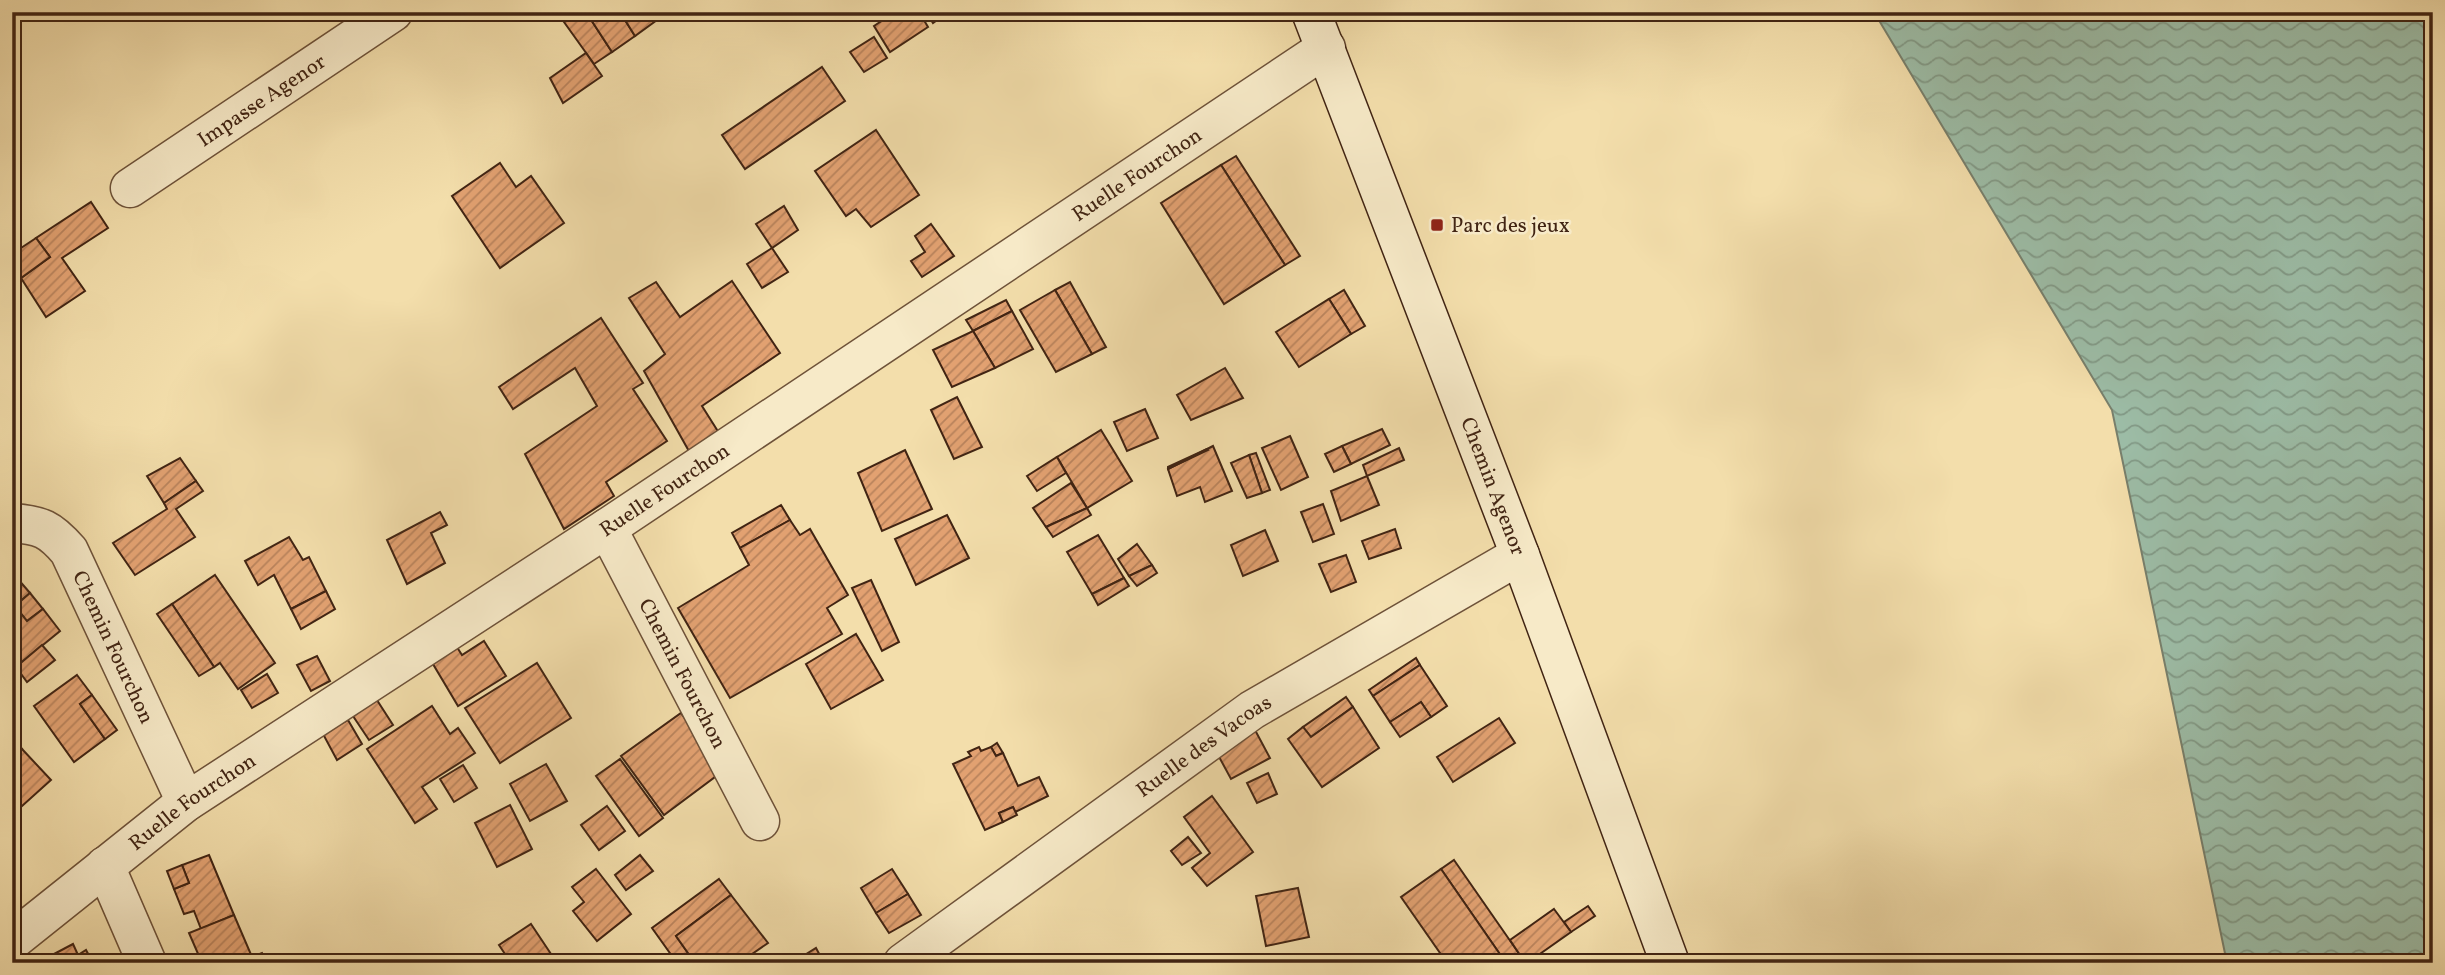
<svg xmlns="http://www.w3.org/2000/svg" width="2445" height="975" font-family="Vollkorn,serif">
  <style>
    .water { fill: url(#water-waves); stroke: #787f6b; stroke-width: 2 }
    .building { fill: url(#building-hatch); stroke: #412413; stroke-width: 2 }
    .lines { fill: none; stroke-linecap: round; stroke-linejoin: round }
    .minor-casing { stroke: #6e5239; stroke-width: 41 }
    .secondary-casing { stroke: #412413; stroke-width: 41 }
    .minor { stroke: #f7eac8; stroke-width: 38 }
    .secondary { stroke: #f7eac8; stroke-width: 38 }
    .poi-dot { fill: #8f2418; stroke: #f7eac8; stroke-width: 2.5 }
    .labels { text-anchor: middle; stroke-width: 5; stroke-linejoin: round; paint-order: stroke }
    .street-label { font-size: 21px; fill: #412413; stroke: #f7eac8 }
    .poi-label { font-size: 21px; fill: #412413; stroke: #f7eac8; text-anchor: start }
  </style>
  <defs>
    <pattern id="water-waves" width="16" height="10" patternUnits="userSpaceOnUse" patternTransform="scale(1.75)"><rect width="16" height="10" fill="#9cbca6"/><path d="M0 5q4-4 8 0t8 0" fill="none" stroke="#819986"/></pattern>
    <pattern id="building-hatch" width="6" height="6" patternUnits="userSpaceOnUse" patternTransform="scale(1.75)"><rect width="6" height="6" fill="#e2a171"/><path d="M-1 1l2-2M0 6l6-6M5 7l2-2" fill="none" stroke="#b9835c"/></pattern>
  </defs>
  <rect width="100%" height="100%" fill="#f3deab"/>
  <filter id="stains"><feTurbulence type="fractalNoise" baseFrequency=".00286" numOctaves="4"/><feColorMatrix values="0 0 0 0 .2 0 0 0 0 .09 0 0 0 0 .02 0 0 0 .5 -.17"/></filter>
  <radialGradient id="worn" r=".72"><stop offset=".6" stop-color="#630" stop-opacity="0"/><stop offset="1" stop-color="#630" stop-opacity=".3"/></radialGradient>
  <polygon class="water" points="1874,12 2433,12 2433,963 2227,963 2112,410"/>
  <g class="building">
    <polygon points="578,12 586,12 612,52 594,64 564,22"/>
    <polygon points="586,12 620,12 635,36 612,52"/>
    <polygon points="620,12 668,12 635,36"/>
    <polygon points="895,12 919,12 928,27 890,52 874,26"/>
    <polygon points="926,12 948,12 933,23"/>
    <polygon points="874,37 887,58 864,72 850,52"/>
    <polygon points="586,53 602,76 563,103 550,78"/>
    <polygon points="822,67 845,101 745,169 722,135"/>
    <polygon points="876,130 919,195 871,227 856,209 846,216 815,171"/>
    <polygon points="1236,156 1300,256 1285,265 1221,165"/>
    <polygon points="500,163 516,187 531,176 564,223 500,268 452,196"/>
    <polygon points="1221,165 1285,265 1224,304 1161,203"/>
    <polygon points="91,202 108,228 62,258 85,291 46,317 21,278 50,257 36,238"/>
    <polygon points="784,206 798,230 772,248 756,224"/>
    <polygon points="931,224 954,256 922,277 911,261 925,252 915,236"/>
    <polygon points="36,238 50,257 21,278 12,265 12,254"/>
    <polygon points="772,248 788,272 762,288 747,264"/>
    <polygon points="732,281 780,353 702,406 719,433 690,453 644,371 665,354 629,298 656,282 680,317"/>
    <polygon points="1070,282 1106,347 1092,354 1055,290"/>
    <polygon points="1055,290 1092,354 1056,372 1020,310"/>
    <polygon points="1344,290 1365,326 1351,334 1329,299"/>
    <polygon points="1329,299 1351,334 1299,367 1276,332"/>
    <polygon points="1006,300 1012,311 973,331 966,320"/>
    <polygon points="1012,311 1033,349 995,368 973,331"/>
    <polygon points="601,318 643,383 633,389 667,441 606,482 614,496 564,529 525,454 597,406 575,368 513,409 499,387"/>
    <polygon points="973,331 995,368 952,387 933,350"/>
    <polygon points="1225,368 1243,398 1191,420 1177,395"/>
    <polygon points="957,397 982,447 954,459 931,410"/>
    <polygon points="1145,409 1158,438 1127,451 1114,422"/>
    <polygon points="1382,429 1390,445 1351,464 1342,446"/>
    <polygon points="1101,430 1132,481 1087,508 1057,457"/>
    <polygon points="1290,436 1308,477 1281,490 1262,448"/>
    <polygon points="1213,446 1232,491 1205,502 1200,487 1177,496 1168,469"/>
    <polygon points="1342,446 1351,464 1334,472 1325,454"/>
    <polygon points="1399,448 1404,460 1367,476 1363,465"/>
    <polygon points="1207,449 1208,450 1168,469 1168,467"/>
    <polygon points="905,450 932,509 882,531 858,473"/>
    <polygon points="1256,453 1270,490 1262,493 1249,455"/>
    <polygon points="1249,455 1262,493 1247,498 1231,463"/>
    <polygon points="1057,457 1066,473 1037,491 1027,476"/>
    <polygon points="180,458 196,481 164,503 147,476"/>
    <polygon points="1367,476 1379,505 1341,521 1331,491"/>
    <polygon points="196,481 203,491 176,509 195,537 135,575 113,543 167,509 164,503"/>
    <polygon points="1071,483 1087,508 1046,527 1033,508"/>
    <polygon points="1323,504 1334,534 1313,542 1301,512"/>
    <polygon points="781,505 790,520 740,548 732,533"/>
    <polygon points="1087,508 1091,515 1053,537 1046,527"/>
    <polygon points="440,512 447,525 431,533 445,563 407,584 387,540"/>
    <polygon points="947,515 969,558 916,585 895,539"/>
    <polygon points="790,520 800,535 810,529 848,595 827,608 842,634 730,698 678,608 749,565 740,548"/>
    <polygon points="1395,529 1401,548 1369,559 1362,541"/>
    <polygon points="1265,530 1278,561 1243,576 1231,545"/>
    <polygon points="1098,535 1124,578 1092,594 1067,552"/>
    <polygon points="289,537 303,560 309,557 326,591 291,609 274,575 258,585 245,561"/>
    <polygon points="1137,544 1152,565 1129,576 1118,559"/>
    <polygon points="1346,555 1356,582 1331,592 1319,564"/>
    <polygon points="1152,565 1157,573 1137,586 1129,576"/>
    <polygon points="215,575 275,663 238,689 220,663 214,667 172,604"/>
    <polygon points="17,578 30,593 15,606 12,602 12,582"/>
    <polygon points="1124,578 1129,586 1098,605 1092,594"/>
    <polygon points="871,580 899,642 882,651 852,588"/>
    <polygon points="326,591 335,609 301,629 291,609"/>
    <polygon points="30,593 43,609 27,621 15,606"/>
    <polygon points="172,604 214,667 199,676 157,614"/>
    <polygon points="15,606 27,621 43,609 60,631 16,667 12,663 12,608"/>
    <polygon points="856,634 883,680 831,709 806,664"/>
    <polygon points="484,641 506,676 458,706 430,659 455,644 462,655"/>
    <polygon points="42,645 55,660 27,682 16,667"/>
    <polygon points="317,656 330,681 311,691 297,665"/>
    <polygon points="1416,658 1420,665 1373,696 1369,690"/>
    <polygon points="537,663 571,718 500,763 465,708"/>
    <polygon points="1420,665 1447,706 1431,717 1421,702 1390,722 1373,696"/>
    <polygon points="267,674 278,693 252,708 241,690"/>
    <polygon points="77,675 92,695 80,704 105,739 74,762 34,706"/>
    <polygon points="92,695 117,730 105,739 80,704"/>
    <polygon points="375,697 393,725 369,740 351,713"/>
    <polygon points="1346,697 1353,707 1311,737 1303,727"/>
    <polygon points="1421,702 1431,717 1400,737 1390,722"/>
    <polygon points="432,706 450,734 458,728 475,753 422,787 437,809 415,823 367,749"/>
    <polygon points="1353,707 1379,748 1322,787 1288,739 1303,727 1311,737"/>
    <polygon points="681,713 723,771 664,815 621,756"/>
    <polygon points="1499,718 1515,743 1453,782 1437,757"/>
    <polygon points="348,720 362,744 337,760 323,734"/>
    <polygon points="1255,730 1270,758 1231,779 1217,753"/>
    <polygon points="12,738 22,749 12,758"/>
    <polygon points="997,743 1003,753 996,756 991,747"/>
    <polygon points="979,747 981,751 991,747 996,756 1003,753 1018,786 1039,777 1048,796 1015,812 1013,807 999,813 1003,822 985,830 953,764 971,756 968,752"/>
    <polygon points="22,749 51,780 12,815 12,758"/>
    <polygon points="620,759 663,818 639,836 596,776"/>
    <polygon points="546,764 567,801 530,821 510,784"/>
    <polygon points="463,765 477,788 454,802 440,779"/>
    <polygon points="1268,773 1277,794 1257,803 1247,783"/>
    <polygon points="1212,796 1253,852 1207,886 1192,868 1210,853 1184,817"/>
    <polygon points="510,805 532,849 497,867 475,823"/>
    <polygon points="607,806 625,831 599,850 581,825"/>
    <polygon points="1013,807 1017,815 1003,822 999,813"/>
    <polygon points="1188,837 1201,853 1182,865 1171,851"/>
    <polygon points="209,855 234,915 201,929 194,911 184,914 174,889 189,883 182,865"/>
    <polygon points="640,855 653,871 626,890 615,875"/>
    <polygon points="1454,860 1520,955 1510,963 1506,963 1441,869"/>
    <polygon points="182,865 189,883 174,889 167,871"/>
    <polygon points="596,869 631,914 597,941 573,911 584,902 572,887"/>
    <polygon points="892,869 908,894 876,913 861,888"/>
    <polygon points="1441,869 1506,963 1447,963 1401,897"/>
    <polygon points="719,879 731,895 676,936 695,963 677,963 652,928"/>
    <polygon points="1298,888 1309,937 1266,946 1256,896"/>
    <polygon points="908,894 921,915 889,933 876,913"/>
    <polygon points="731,895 768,943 739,963 695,963 676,936"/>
    <polygon points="1588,906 1595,916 1571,932 1564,922"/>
    <polygon points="1554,909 1571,932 1527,963 1510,963 1520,955 1510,940"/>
    <polygon points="234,915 252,957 262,953 266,963 202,963 189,933"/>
    <polygon points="531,924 557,963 511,963 499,945"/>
    <polygon points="73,944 78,955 86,950 93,963 37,963"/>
    <polygon points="816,948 824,963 792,963"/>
  </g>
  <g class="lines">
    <defs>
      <g id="minor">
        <path id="s1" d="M130,188L393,12"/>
        <path id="s2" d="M12,523C41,525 50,529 69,551L186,802"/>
        <path id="s3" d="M607,528L760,821"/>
        <polyline points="105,866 147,963"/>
        <path id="s4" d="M12,941L186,802L607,528L1326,48"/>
        <path id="s5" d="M903,963L1252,710L1520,555"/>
      </g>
      <g id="secondary">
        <path id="s6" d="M1311,12L1520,555L1670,963"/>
      </g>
    </defs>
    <use href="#minor" class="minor-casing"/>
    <use href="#secondary" class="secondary-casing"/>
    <use href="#minor" class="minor"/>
    <use href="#secondary" class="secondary"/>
  </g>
  <rect class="poi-dot" x="1430" y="218" width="14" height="14" rx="3.5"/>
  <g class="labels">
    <g class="street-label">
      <text dy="7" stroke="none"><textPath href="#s1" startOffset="158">Impasse Agenor</textPath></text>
      <text dy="7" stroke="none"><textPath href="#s4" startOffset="1362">Ruelle Fourchon</textPath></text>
      <text dy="7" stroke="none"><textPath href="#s6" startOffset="508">Chemin Agenor</textPath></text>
      <text dy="7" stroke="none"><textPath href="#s4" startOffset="794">Ruelle Fourchon</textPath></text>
      <text dy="7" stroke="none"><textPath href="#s2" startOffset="172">Chemin Fourchon</textPath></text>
      <text dy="7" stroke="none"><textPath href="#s3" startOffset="164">Chemin Fourchon</textPath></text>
      <text dy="7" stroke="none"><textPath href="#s5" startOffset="371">Ruelle des Vacoas</textPath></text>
      <text dy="7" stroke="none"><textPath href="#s4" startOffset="228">Ruelle Fourchon</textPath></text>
    </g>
    <g class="poi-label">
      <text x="1451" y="232">Parc des jeux</text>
    </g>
  </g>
  <rect width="2445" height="975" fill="none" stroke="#f3deab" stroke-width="42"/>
  <rect x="14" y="14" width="2417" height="947" fill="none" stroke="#412413" stroke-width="3.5"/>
  <rect x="21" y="21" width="2403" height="933" fill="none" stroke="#412413" stroke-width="2"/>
  <rect width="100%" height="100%" filter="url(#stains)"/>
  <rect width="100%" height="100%" fill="url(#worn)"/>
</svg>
